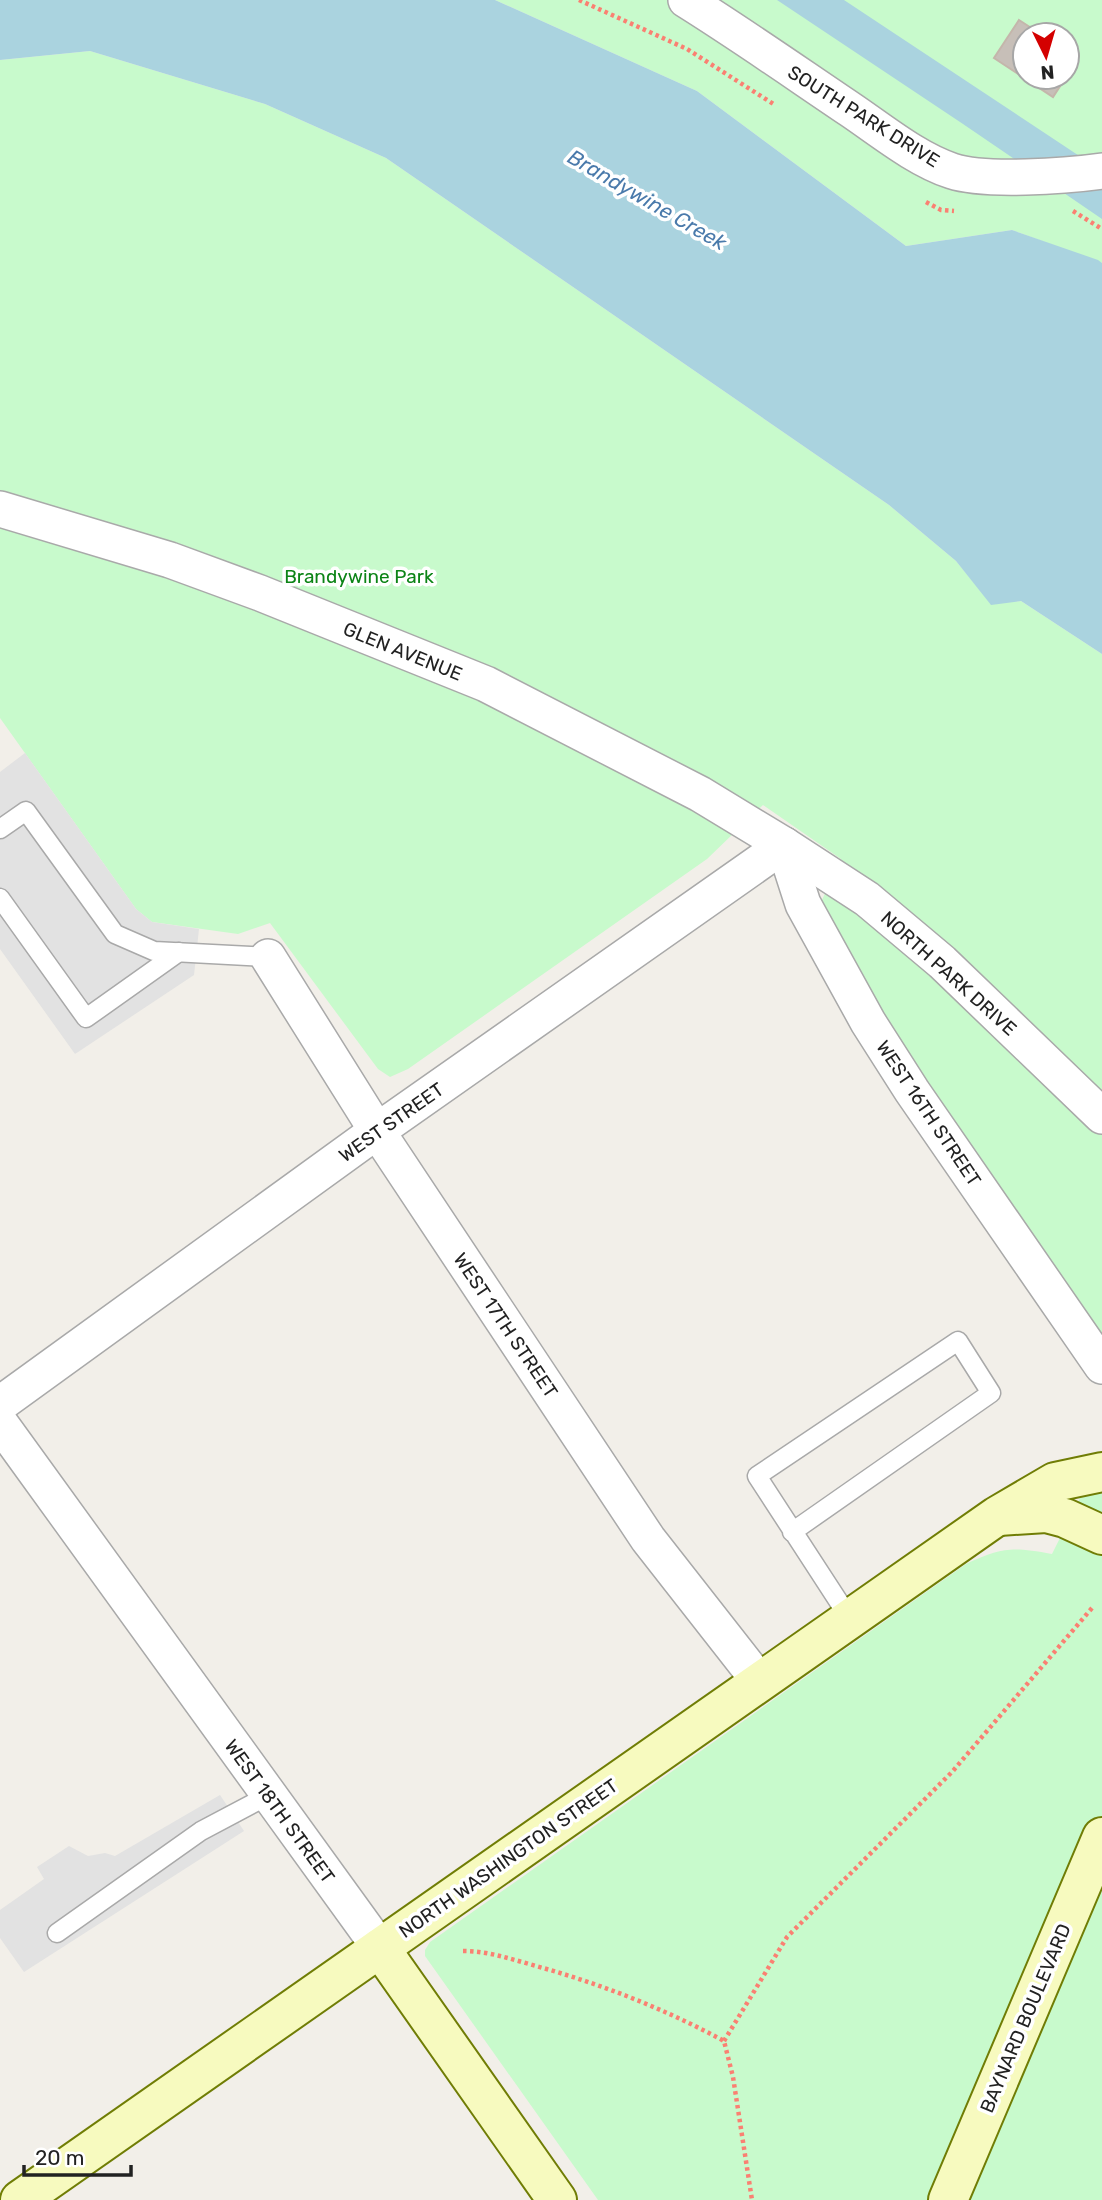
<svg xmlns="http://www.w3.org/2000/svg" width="1102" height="2200" font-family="Rubik,sans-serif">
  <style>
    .park { fill: #c8facc; fill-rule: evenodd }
    .parking { fill: #e2e2e2 }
    .water { fill: #aad3df }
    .building { fill: #c7bfb8; stroke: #c4b6ab; stroke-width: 2 }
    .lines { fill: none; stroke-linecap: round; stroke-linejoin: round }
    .lane-casing { stroke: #a9a9a9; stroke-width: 21 }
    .street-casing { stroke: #a9a9a9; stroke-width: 38 }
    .secondary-casing { stroke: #707d05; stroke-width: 42 }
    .path { stroke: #fa8072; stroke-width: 4.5; stroke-dasharray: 3.5 3.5; stroke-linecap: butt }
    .lane { stroke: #fff; stroke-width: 18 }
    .street { stroke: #fff; stroke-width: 35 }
    .secondary { stroke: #f7fabf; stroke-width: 38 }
    .labels { text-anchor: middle; stroke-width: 7; stroke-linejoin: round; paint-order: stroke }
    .street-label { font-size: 19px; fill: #222; stroke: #fff }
    .park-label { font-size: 19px; fill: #0c8416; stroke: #fff }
    .water-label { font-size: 21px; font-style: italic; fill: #4a7aab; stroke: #fff }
  </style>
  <rect width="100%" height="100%" fill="#f2efe9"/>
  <g class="park">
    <path d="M495,0H1102V263L1012,230L906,246L697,91ZM1025,35H1067V77H1025Z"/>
    <polygon points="90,51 265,104 386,158 889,505 956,561 991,604 1021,601 1102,654 1102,1334 939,1105 861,982 821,907 822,900 841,859 763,805 707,859 408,1069 390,1077 378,1069 270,923 238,934 152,922 136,909 0,718 0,60"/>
    <path d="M1102,1454V2200H598L425,1956V1950L430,1942L966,1564C1003,1547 1012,1547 1052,1554Z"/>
  </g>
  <g class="parking">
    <polygon points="25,753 136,909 152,922 199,929 194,975 75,1054 0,949 0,772"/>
    <polygon points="220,1795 244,1831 24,1972 0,1938 0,1910 44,1879 37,1867 69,1846 88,1856 105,1853 115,1856"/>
  </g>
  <g class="water">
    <polygon points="0,0 495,0 697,91 906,246 1012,230 1098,260 1102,263 1102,654 1021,601 991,605 956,561 889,505 386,158 265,104 90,51 0,60"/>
    <polygon points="777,0 844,0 1102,171 1102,219 963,124"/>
  </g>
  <g class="building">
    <polygon points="1019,20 1042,35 1025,35 1025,77 1066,77 1053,97 994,58"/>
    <polygon points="1067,51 1078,58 1067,75"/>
  </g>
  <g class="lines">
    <defs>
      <g id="lane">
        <polyline points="0,829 26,811 115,934 154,951 268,957"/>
        <polyline points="0,898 86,1018 179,952"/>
        <polyline points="792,1532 991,1393 958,1341 757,1476 850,1619"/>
        <polyline points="57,1933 201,1831 269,1795"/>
      </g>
      <g id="street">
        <path d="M686,0C742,35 796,73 851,110C882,131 916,159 952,171C985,182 1066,176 1102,171"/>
        <polyline points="0,509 170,560 260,593 486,684 700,794 784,845 867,899 942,962 1102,1116"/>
        <polyline points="784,845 803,904 868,1022 912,1091 1102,1366"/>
        <polyline points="268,957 377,1131 648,1539 760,1682"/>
        <polyline points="0,1404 377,1131 784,845"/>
        <polyline points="0,1423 380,1948"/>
      </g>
      <g id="secondary">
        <polyline points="999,1516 1046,1513 1065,1518 1102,1535"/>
        <polyline points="380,1948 557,2200"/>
        <polyline points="20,2200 997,1516 1055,1482 1102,1472"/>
        <polyline points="948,2200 1102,1837"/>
      </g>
    </defs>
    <use href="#lane" class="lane-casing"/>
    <use href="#street" class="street-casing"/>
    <use href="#secondary" class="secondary-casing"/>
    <g class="path">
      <polyline points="579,0 687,49 775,105"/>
      <polyline points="926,202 941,210 954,211"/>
      <polyline points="1073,211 1102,229"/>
      <path d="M463,1951C488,1951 511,1959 536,1966C601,1984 665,2009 724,2041L733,2077L752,2200"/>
      <polyline points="724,2041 787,1937 952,1772 1092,1608"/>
    </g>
    <use href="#lane" class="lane"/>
    <use href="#street" class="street"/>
    <use href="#secondary" class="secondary"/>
  </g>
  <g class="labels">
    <g class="street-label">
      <text transform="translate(864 116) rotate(32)" y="7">SOUTH PARK DRIVE</text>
      <text transform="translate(403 651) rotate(22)" y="7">GLEN AVENUE</text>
      <text transform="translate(949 973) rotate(42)" y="7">NORTH PARK DRIVE</text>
      <text transform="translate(929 1113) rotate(56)" y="7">WEST 16TH STREET</text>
      <text transform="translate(391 1122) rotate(-35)" y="7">WEST STREET</text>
      <text transform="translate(506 1325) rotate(56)" y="7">WEST 17TH STREET</text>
      <text transform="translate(280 1811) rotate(54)" y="7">WEST 18TH STREET</text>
      <text transform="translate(508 1858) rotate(-35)" y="7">NORTH WASHINGTON STREET</text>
      <text transform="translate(1025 2018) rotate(-67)" y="7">BAYNARD BOULEVARD</text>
    </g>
    <g class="park-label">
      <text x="359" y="583">Brandywine Park</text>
    </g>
    <g class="water-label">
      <text transform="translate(647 200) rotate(30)" y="7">Brandywine Creek</text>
    </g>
  </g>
  <g transform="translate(1046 56) rotate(175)"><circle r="33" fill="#ffffff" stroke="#a7a7a7" stroke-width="2"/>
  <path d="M0-5L12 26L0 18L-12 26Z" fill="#d40000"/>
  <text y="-10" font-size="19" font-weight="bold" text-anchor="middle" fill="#222222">N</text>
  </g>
  <path d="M24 2165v10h107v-10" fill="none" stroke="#222222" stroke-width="3.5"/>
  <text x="35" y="2165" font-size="21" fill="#222222" stroke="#ffffff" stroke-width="5" paint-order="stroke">20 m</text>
</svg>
